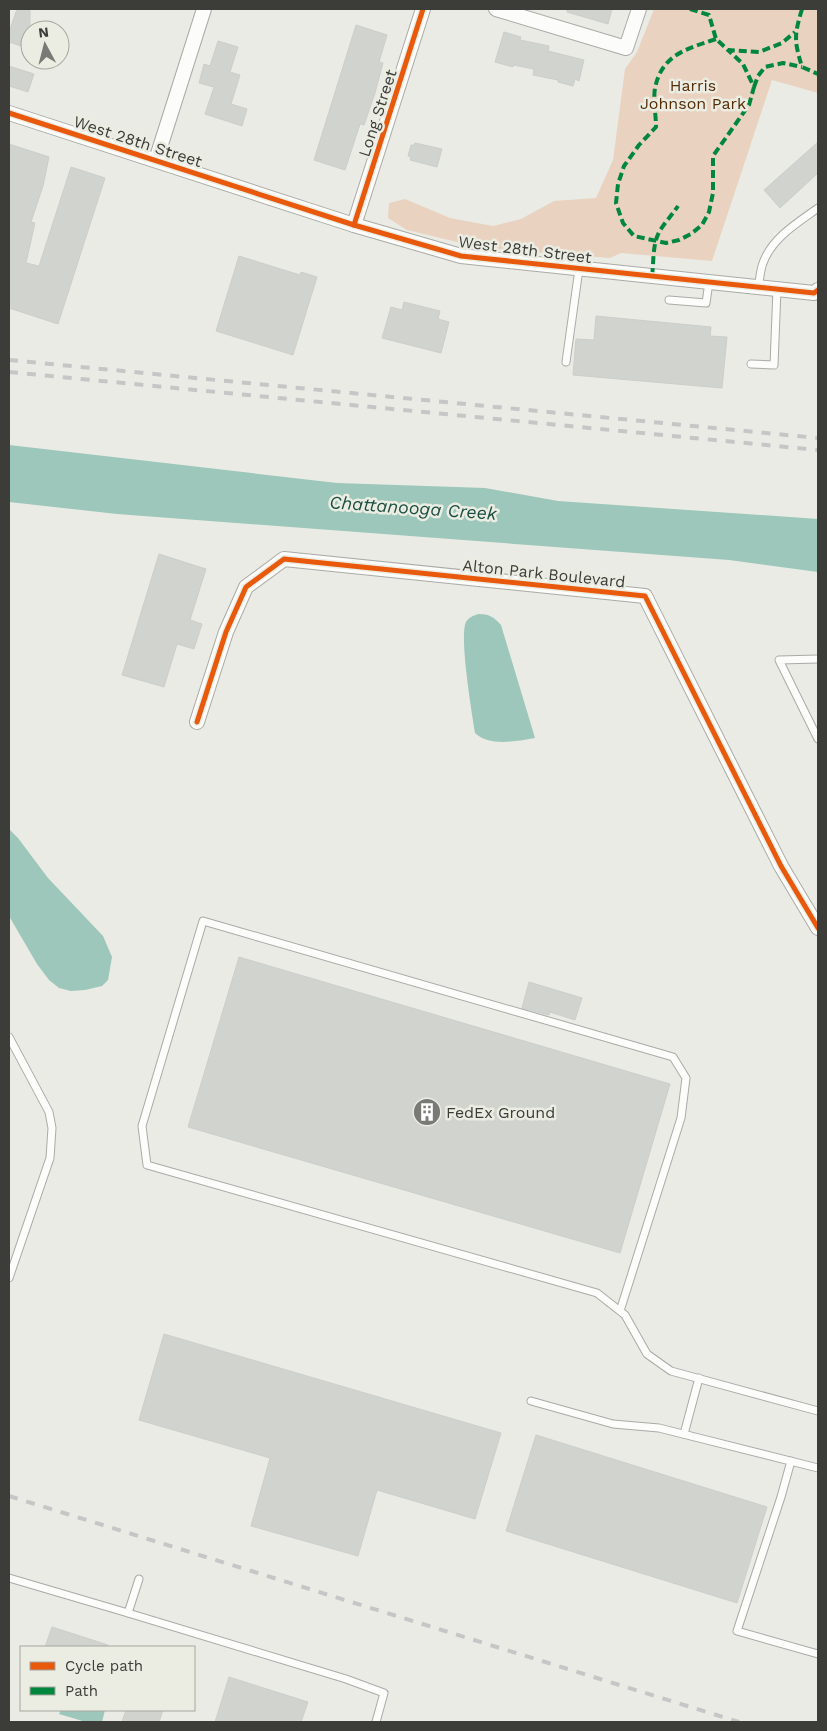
<svg xmlns="http://www.w3.org/2000/svg" width="827" height="1731" font-family="'Work Sans',sans-serif">
  <style>
    .green { fill: #e9d2bf }
    .water { fill: #9cc7ba }
    .building { fill: #d1d3ce; stroke: #ccceca }
    .lines { fill: none; stroke-linecap: round; stroke-linejoin: round }
    .service-casing { stroke: #aaaaa6; stroke-width: 9 }
    .minor-casing { stroke: #aaaaa6; stroke-width: 16 }
    .service { stroke: #fcfcfb; stroke-width: 7 }
    .minor { stroke: #fcfcfb; stroke-width: 14 }
    .rail { stroke: #c6c6c6; stroke-width: 4; stroke-dasharray: 9 9; stroke-linecap: butt }
    .quiet { stroke: #00873e; stroke-width: 4; stroke-dasharray: 8 4; stroke-linecap: butt }
    .cycleway-casing { stroke: #ebede3; stroke-width: 8 }
    .cycleway { stroke: #e8590c; stroke-width: 5 }
    .labels { text-anchor: middle; stroke-width: 5; stroke-linejoin: round; paint-order: stroke }
    .park-label { font-size: 16px; fill: #542b05; stroke: #ebede3 }
    .street-label { font-size: 16px; fill: #3c3d39; stroke: #ebede3 }
    .poi-label { font-size: 16px; fill: #3c3d39; stroke: #ebede3; text-anchor: start }
    .water-label { font-size: 18px; font-style: italic; fill: #194d42; stroke: #ebede3 }
  </style>
  <rect width="100%" height="100%" fill="#eaebe5"/>
  <polygon class="green" points="654,9 818,9 818,93 772,80 712,261 621,253 610,258 482,248 407,230 388,218 389,203 405,199 450,218 493,226 521,219 554,201 596,198 613,160 625,69 637,52"/>
  <g class="water">
    <polygon points="9,445 337,483 485,488 558,501 818,519 818,572 729,560 117,514 9,502"/>
    <path d="M478,614C489,614 494,617 501,625L535,738C518,741 489,747 475,733C472,713 459,637 466,622C469,617 473,616 478,614Z"/>
    <polygon points="9,829 18,838 48,878 103,936 112,957 108,980 102,986 85,990 71,991 59,988 49,980 37,964 9,916"/>
    <polygon points="61,1710 105,1710 102,1722 86,1722 59,1714"/>
  </g>
  <g class="building">
    <polygon points="17,9 30,9 30,49 9,42 9,32"/>
    <polygon points="567,9 612,9 608,24 567,12"/>
    <polygon points="356,25 387,35 379,62 383,63 375,93 364,125 360,124 345,170 314,160"/>
    <polygon points="504,32 521,37 520,40 549,46 548,51 584,60 579,81 575,79 573,86 558,82 558,80 533,75 534,69 513,65 513,67 495,62"/>
    <polygon points="218,41 238,47 230,72 240,75 231,104 247,109 242,126 205,114 214,87 199,83 204,64 210,66"/>
    <polygon points="9,66 34,74 28,92 9,86"/>
    <polygon points="818,142 818,173 780,208 764,190"/>
    <polygon points="415,143 442,149 437,167 410,160 411,157 408,156 411,145 414,145"/>
    <polygon points="9,144 49,157 43,186 31,222 35,223 26,263 39,266 71,167 105,178 58,324 9,308"/>
    <polygon points="239,256 300,275 301,272 317,277 293,355 216,331"/>
    <polygon points="404,302 440,311 438,319 449,322 441,353 382,338 391,307 402,310"/>
    <polygon points="596,316 711,327 710,336 727,337 722,388 573,375 576,339 594,340"/>
    <polygon points="159,554 206,569 190,620 202,624 194,649 177,644 164,687 122,675"/>
    <polygon points="239,957 670,1084 620,1253 188,1127"/>
    <polygon points="529,982 582,998 575,1020 550,1012 549,1015 522,1008"/>
    <polygon points="164,1334 501,1433 475,1519 377,1490 358,1556 251,1526 270,1458 139,1420"/>
    <polygon points="536,1435 767,1507 737,1603 506,1531"/>
    <polygon points="52,1627 108,1645 108,1647 45,1647"/>
    <polygon points="229,1677 308,1702 301,1722 215,1722"/>
    <polygon points="126,1710 163,1710 159,1722 122,1722"/>
  </g>
  <g class="lines">
    <defs>
      <g id="service">
        <path d="M758,287C760,279 760,271 763,263C772,238 797,223 818,208"/>
        <polyline points="669,300 706,303 709,282"/>
        <polyline points="566,362 579,269"/>
        <polyline points="751,364 774,365 777,289"/>
        <polyline points="818,659 779,660 818,739"/>
        <polyline points="9,1037 49,1112 52,1128 50,1158 9,1278"/>
        <polyline points="620,1311 681,1118 686,1078 673,1057 203,921 142,1126 147,1165 597,1293 625,1315 647,1354 671,1371 818,1411"/>
        <polyline points="531,1401 613,1424 659,1428 818,1468"/>
        <polyline points="684,1434 699,1378"/>
        <polyline points="791,1461 781,1497 737,1631 818,1654"/>
        <polyline points="9,1578 128,1613"/>
        <polyline points="139,1579 128,1613 346,1679 384,1693 376,1722"/>
      </g>
      <g id="minor">
        <polyline points="496,9 626,48 639,9"/>
        <polyline points="9,113 354,225 461,256 814,293 818,290"/>
        <polyline points="156,160 204,9"/>
        <polyline points="354,225 423,9"/>
        <polyline points="197,722 226,632 246,587 284,559 645,596 781,866 818,928"/>
      </g>
    </defs>
    <use href="#service" class="service-casing"/>
    <use href="#minor" class="minor-casing"/>
    <use href="#service" class="service"/>
    <use href="#minor" class="minor"/>
    <g class="rail">
      <polyline points="9,360 818,438"/>
      <polyline points="9,372 818,450"/>
      <polyline points="9,1496 739,1722"/>
    </g>
    <g class="quiet">
      <polyline points="690,9 709,15 716,39 728,50 759,52 782,43 795,32"/>
      <path d="M802,9C794,36 794,40 802,67L818,74"/>
      <path d="M716,39C687,49 662,54 655,88C653,100 656,115 656,127L639,145L624,166L618,184L616,203L623,223L634,236L666,243L679,240L691,234L702,225L709,212L713,193V156L749,105L754,87L743,64L728,50"/>
      <polyline points="754,87 758,76 765,67 783,63 802,67"/>
      <path d="M652,276C654,261 652,242 661,229C666,221 672,215 678,206"/>
    </g>
    <defs>
      <g id="cycleway">
        <polyline points="9,113 354,225 461,256 814,293 818,290"/>
        <polyline points="354,225 423,9"/>
        <polyline points="197,722 226,632 246,587 284,559 645,596 781,866 818,928"/>
      </g>
    </defs>
    <use href="#cycleway" class="cycleway-casing"/>
    <use href="#cycleway" class="cycleway"/>
  </g>
  <defs>
    <symbol id="building-disc" viewBox="-11 -11 22 22"><circle r="9.5" fill="#797a75" stroke="#ebede3"/><path d="M-4-6H4V6H1V3H-1V6H-4ZM-2.5-4.3h1.7v1.8h-1.7ZM.8-4.3h1.7v1.8H.8ZM-2.5-1h1.7V.8h-1.7ZM.8-1h1.7V.8H.8Z" fill="#fff"/></symbol>
  </defs>
  <g fill-rule="evenodd">
    <use href="#building-disc" x="411" y="1096" width="32" height="32"/>
  </g>
  <g class="labels">
    <g class="park-label">
      <text x="693" y="91">Harris<tspan x="693" dy="18">Johnson Park</tspan></text>
    </g>
    <g class="street-label">
      <text transform="translate(377 113) rotate(-72)" y="6">Long Street</text>
      <text transform="translate(138 141) rotate(18)" y="6">West 28th Street</text>
      <text transform="translate(525 249) rotate(7)" y="6">West 28th Street</text>
      <text transform="translate(544 573) rotate(6)" y="6">Alton Park Boulevard</text>
    </g>
    <g class="poi-label">
      <text x="446" y="1118">FedEx Ground</text>
    </g>
    <g class="water-label">
      <text transform="translate(413 508) rotate(4)" y="6">Chattanooga Creek</text>
    </g>
  </g>
  <rect width="827" height="1731" fill="none" stroke="#3c3d39" stroke-width="20"/>
  <rect x="20" y="1646" width="175" height="65" fill="#ebede3" stroke="#a5a79f"/>
  <rect x="30" y="1662" width="25" height="8" fill="#e8590c" stroke="#a5a79f"/>
  <text x="65" y="1671" font-size="15" fill="#3c3d39">Cycle path</text>
  <rect x="30" y="1687" width="25" height="8" fill="#00873e" stroke="#a5a79f"/>
  <text x="65" y="1696" font-size="15" fill="#3c3d39">Path</text>
  <g transform="translate(45 45) rotate(353)"><circle r="24" fill="#ebede3" stroke="#a5a79f"/>
  <path d="M0-4L9 19L0 12L-9 19Z" fill="#797a75"/>
  <text y="-8" font-size="14" font-weight="bold" text-anchor="middle" fill="#3c3d39">N</text>
  </g>
</svg>
